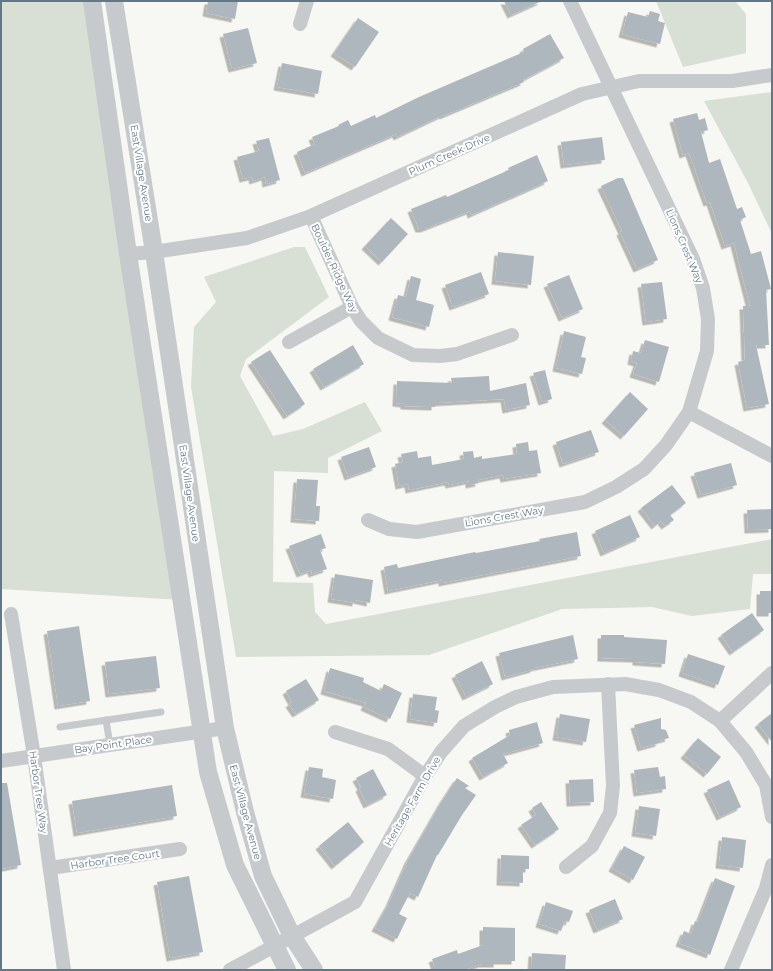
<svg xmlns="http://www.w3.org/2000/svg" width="773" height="971" font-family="Montserrat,sans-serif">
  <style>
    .green { fill: #d8dfd4 }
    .building { fill: #aeb7bd; filter: url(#shadow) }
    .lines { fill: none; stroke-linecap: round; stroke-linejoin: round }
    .service { stroke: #c6cacd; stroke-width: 7 }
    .minor { stroke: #c6cacd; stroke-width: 14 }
    .tertiary { stroke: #c6cacd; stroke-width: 18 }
    .labels { text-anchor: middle; stroke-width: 4; stroke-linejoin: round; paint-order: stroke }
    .street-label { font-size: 10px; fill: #627787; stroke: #fff }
  </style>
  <defs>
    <filter id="shadow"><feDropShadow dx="-3.5" dy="3.5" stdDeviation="0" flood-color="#0004"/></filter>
  </defs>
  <rect width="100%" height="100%" fill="#f7f7f3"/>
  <g class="green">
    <polygon points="1,1 92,1 182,600 1,589"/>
    <polygon points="656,1 735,1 746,14 746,53 683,67"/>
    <polygon points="772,92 772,234 748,183 704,101"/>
    <polygon points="294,247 305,247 329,297 246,359 240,376 273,436 303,429 365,402 382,431 328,458 328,473 274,471 273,582 313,583 315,612 326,624 772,539 772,574 753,574 750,609 692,616 652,607 562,609 429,655 236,657 191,387 194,327 216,302 204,277"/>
  </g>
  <g class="building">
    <polygon points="208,1 238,1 235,19 206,13"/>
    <polygon points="504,1 542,1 511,15"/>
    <polygon points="650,11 660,14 658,21 665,23 660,44 622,34 628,12 648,17"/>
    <polygon points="358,18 379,32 355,67 334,53"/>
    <polygon points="248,28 257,63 232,69 223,34"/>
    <polygon points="550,34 564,58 523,80 524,82 443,116 443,115 397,137 396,134 305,173 297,152 315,144 312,137 339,126 338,125 348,120 351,126 375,115 376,118 419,97 524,52 523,49"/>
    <polygon points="282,63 322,71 318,94 277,87"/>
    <polygon points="697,113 699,120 705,118 708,130 701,132 709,163 720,159 737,209 742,207 746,217 740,220 751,254 761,251 771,289 766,290 769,345 756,345 769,404 747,408 738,362 745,360 743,306 750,306 734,243 725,246 710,202 707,203 689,153 683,155 673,119"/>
    <polygon points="602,137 605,160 564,165 561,142"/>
    <polygon points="269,138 280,180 266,184 265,177 253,181 252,177 243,179 237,157 259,151 256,141"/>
    <polygon points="537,155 548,181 471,215 470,211 424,229 419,229 411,209 446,195 447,197 509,170 508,168"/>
    <polygon points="618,178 623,178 658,260 637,269 620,232 622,231 601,186"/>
    <polygon points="391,218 408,234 382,262 365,246"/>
    <polygon points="498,252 534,256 531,285 495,281"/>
    <polygon points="481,272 489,294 453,307 445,285"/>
    <polygon points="569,275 583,309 562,318 547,284"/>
    <polygon points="411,276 421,279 416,300 434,305 429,327 392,317 398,295 406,297"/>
    <polygon points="662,282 667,319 646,322 641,284"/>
    <polygon points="564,331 586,337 581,357 586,358 582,374 556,368"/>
    <polygon points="645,340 669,347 659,382 633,374 637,363 631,361 633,351 641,353"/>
    <polygon points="353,345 364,364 324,387 313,369"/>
    <polygon points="270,350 305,404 287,416 251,362"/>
    <polygon points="545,370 552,399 542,402 533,373"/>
    <polygon points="489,376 490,391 526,383 530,405 506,410 504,399 435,403 435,407 404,406 404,404 396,403 397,381 452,383 451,378"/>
    <polygon points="630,392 648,409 624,436 605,420"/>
    <polygon points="591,430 599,452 563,464 556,442"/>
    <polygon points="528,442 529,451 537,450 541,473 504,479 503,475 478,480 479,483 469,485 469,481 449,485 448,482 409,490 408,484 399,486 395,464 403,462 401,454 417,451 418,458 431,456 432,465 464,459 463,452 473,451 474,458 482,456 482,459 517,454 516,444"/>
    <polygon points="369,447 376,467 348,477 341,457"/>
    <polygon points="731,463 737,485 701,495 694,473"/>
    <polygon points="297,479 318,480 316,506 320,506 319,521 294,519"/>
    <polygon points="672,485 686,503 670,515 674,520 665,526 661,521 655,526 641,508"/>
    <polygon points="772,509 772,529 748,530 747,510"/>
    <polygon points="630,515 640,537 604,553 595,531"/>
    <polygon points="577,532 581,556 442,583 442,580 388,591 384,567 397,564 398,568 475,552 476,553 540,541 539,539"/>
    <polygon points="321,534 326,548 320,550 327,569 312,574 311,570 300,574 289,546"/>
    <polygon points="335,574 373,580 370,603 356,600 356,603 331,599"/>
    <rect x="760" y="591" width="12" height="22"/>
    <polygon points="752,613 764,630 733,652 721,635"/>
    <polygon points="79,626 90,701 58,706 47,631"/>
    <polygon points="573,635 578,659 534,668 534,669 505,677 499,653 548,641"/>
    <polygon points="601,635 624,635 624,637 667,640 665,664 636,662 636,659 601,658"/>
    <polygon points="688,654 725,666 718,685 682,673"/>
    <polygon points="156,656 160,688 109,694 105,662"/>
    <polygon points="482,661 493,684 466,697 455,675"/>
    <polygon points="330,668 364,678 363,682 381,691 384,684 402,693 390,719 364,707 366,703 324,691"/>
    <polygon points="306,679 319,700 296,714 289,704 292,702 286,691"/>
    <polygon points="413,694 437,697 435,710 439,711 437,723 410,719"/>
    <polygon points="772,713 772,742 758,724"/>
    <polygon points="560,714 590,719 586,742 556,737"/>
    <polygon points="661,718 661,729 666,730 669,738 659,741 659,743 641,748 634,725"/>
    <polygon points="537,722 543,743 503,754 508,763 483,777 472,758 510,735 509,730"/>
    <polygon points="698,738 721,757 707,774 684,755"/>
    <polygon points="309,767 323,769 322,777 336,780 333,799 304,794"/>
    <polygon points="658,767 660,777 665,776 666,789 637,793 634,770"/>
    <polygon points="373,769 387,795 367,805 359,788 361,787 356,778"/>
    <polygon points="457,778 469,786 465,788 476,795 462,815 438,855 437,855 418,897 410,893 399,914 407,918 397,939 375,928 389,903 408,860 442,801"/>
    <polygon points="593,779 594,802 570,803 569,780"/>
    <polygon points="729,780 741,807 720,817 707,790"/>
    <polygon points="1,783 7,783 21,865 1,869"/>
    <polygon points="172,785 177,816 77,833 72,801"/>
    <polygon points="541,802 559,829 535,845 521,825 536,815 532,808"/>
    <polygon points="639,806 660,809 656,836 635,833"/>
    <polygon points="348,822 364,842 335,866 319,846"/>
    <polygon points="722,837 746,840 743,868 719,865"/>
    <polygon points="624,846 645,857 633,880 612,868"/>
    <polygon points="501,855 529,856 529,869 523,869 523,883 500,882"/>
    <polygon points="189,876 203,952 170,958 157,882"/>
    <polygon points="715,878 735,886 710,955 679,943 684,931 691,934 695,921 698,922"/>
    <polygon points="615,899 623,919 597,930 589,910"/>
    <polygon points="546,902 573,911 569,922 565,921 561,931 539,924"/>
    <polygon points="483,927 515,928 515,961 497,961 497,964 482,964 464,970 436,970 432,959 457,950 458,954 483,945"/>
    <polygon points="532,953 566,955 565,970 531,970"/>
  </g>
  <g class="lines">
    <g class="service">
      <polyline points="106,720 110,745"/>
      <polyline points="60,727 161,712"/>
    </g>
    <g class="minor">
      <polyline points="300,24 307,1"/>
      <polyline points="311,216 352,307 361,321 378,338 413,355 440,356 457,354 512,335"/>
      <polyline points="128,254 154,252 247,238 311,216 582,94 639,81 732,81 772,75"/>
      <polyline points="289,342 352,307"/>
      <polyline points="689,412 772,456"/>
      <polyline points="368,520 389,529 417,532 585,502 616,487 644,469 666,445 689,412 707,351 708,319 703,288 693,259 570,1"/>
      <polyline points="11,614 34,756 64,970"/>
      <polyline points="720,721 772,673"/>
      <polyline points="335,732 388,749 425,776"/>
      <polyline points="1,761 225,728"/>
      <polyline points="566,867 592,846 610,813 613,786 608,684"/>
      <polyline points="50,868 180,849"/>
      <polyline points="230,970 355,902 425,776 441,752 464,726 495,707 516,697 553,687 625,684 659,690 691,702 720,721 746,752 766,785 772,817"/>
      <polyline points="731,970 766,888 772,865"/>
    </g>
    <g class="tertiary">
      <polyline points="92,1 128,254 208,772 235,865 287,970"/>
      <polyline points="114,1 154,252 225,728 245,812 263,876 292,936 314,970"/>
    </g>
  </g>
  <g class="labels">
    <g class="street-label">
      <text transform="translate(449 154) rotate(-24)" y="4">Plum Creek Drive</text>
      <text transform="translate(142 173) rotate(81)" y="4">East Village Avenue</text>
      <text transform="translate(685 246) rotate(67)" y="4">Lions Crest Way</text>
      <text transform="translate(335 268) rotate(65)" y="4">Boulder Ridge Way</text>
      <text transform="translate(190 493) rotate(82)" y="4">East Village Avenue</text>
      <text transform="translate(504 516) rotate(-10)" y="4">Lions Crest Way</text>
      <text transform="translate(113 744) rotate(-8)" y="4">Bay Point Place</text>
      <text transform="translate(39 792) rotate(82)" y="4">Harbor Tree Way</text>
      <text transform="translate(412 801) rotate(-60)" y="4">Heritage Farm Drive</text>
      <text transform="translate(246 812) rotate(75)" y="4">East Village Avenue</text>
      <text transform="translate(115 859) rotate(-8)" y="4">Harbor Tree Court</text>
    </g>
  </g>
  <rect width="773" height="971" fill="none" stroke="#627787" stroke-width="4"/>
</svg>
